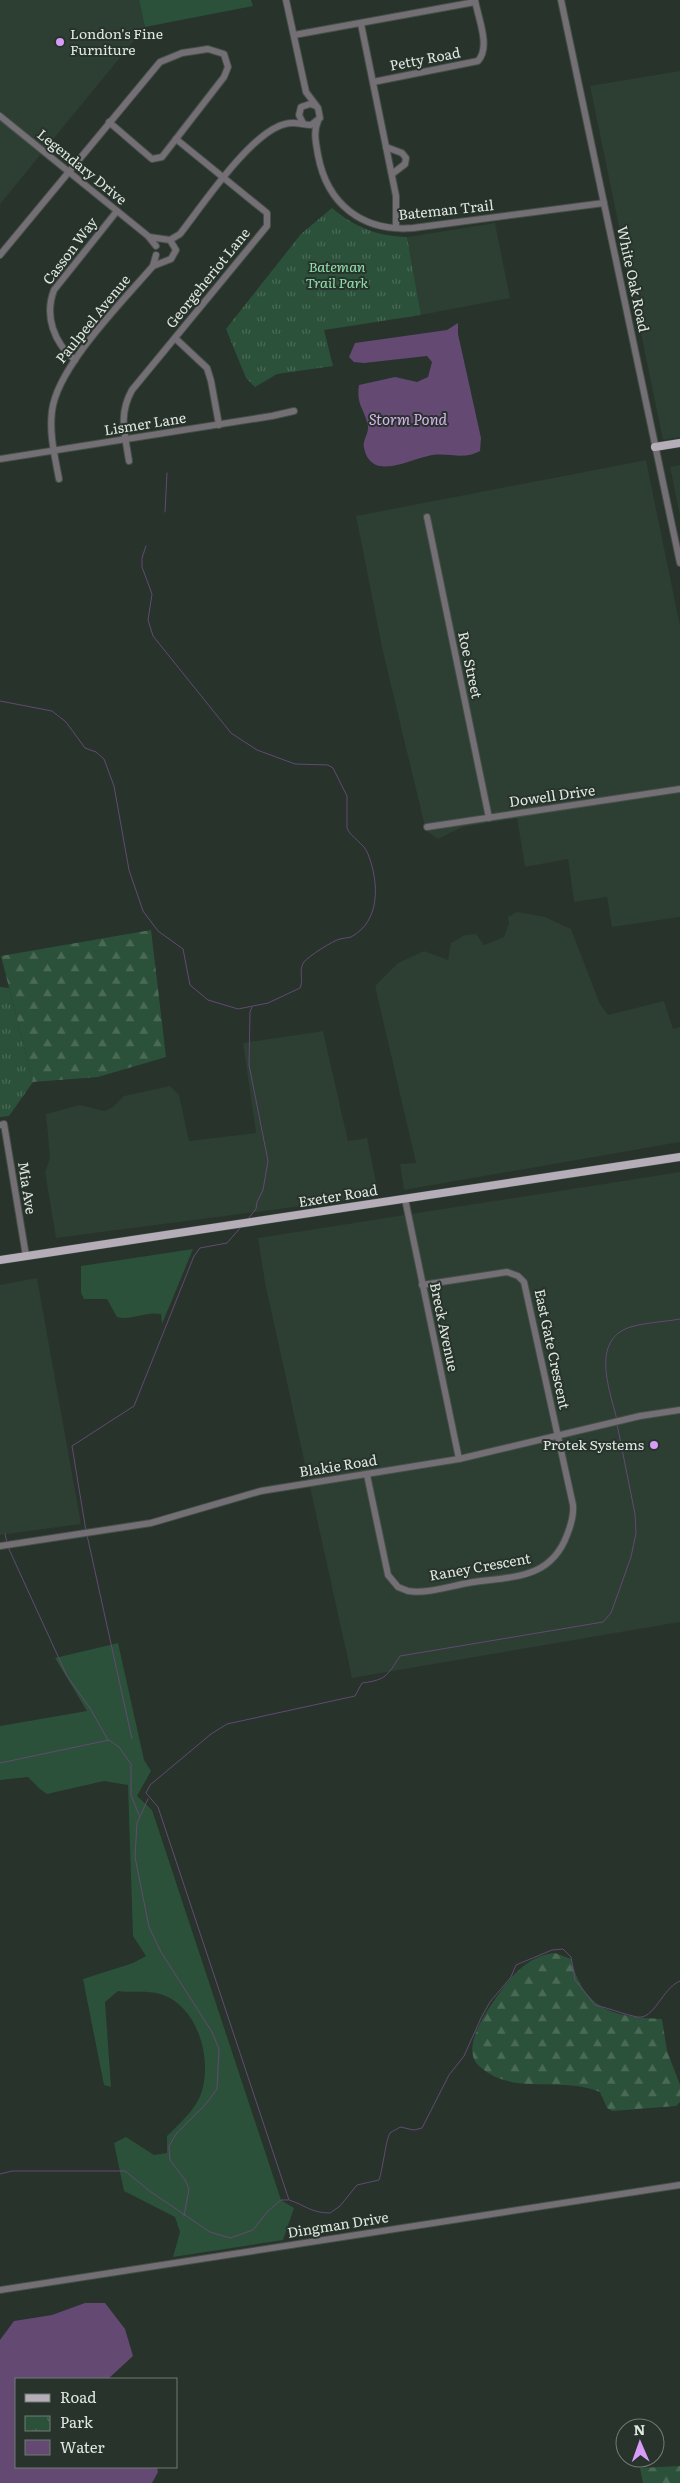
<svg xmlns="http://www.w3.org/2000/svg" width="680" height="2483" font-family="Literata,serif">
  <style>
    .built { fill: #2d3e33 }
    .grass { fill: #2c513a }
    .forest { fill: url(#forest-firs) }
    .park { fill: url(#park-tufts) }
    .water { fill: #644973 }
    .lines { fill: none; stroke-linecap: round; stroke-linejoin: round }
    .stream { stroke: #644973; stroke-width: 1 }
    .minor-casing { stroke: #455048; stroke-width: 8 }
    .major-casing { stroke: #455048; stroke-width: 9 }
    .minor { stroke: #736f75; stroke-width: 6 }
    .major { stroke: #b5aeb9; stroke-width: 8 }
    .poi-dot { fill: #d79bf8; stroke: #27332b; stroke-width: 2 }
    .labels { text-anchor: middle; stroke-width: 4; stroke-linejoin: round; paint-order: stroke }
    .poi-label { font-size: 14px; fill: #e1e8e3; stroke: #27332b; text-anchor: start }
    .street-label { font-size: 14px; fill: #e1e8e3; stroke: #27332b }
    .park-label { font-size: 14px; font-style: italic; fill: #93e1af; stroke: #27332b }
    .water-label { font-size: 15px; font-style: italic; fill: #dcb0f4; stroke: #27332b }
  </style>
  <defs>
    <pattern id="forest-firs" width="22" height="20" patternUnits="userSpaceOnUse" patternTransform="scale(1.25)"><rect width="22" height="20" fill="#2c513a"/><path d="M5 1l3.5 6h-7zM16 11l3.5 6h-7z" fill="#4a6a56"/></pattern>
    <pattern id="park-tufts" width="24" height="20" patternUnits="userSpaceOnUse" patternTransform="scale(1.25)"><rect width="24" height="20" fill="#2c513a"/><path d="M3 7l-1-3M5 7V3M7 7l1-3M15 17l-1-3M17 17v-4M19 17l1-3" fill="none" stroke="#4a6a56"/></pattern>
  </defs>
  <rect width="100%" height="100%" fill="#27332b"/>
  <g class="built">
    <polygon points="0,0 139,0 145,27 0,204"/>
    <polygon points="680,71 680,437 663,440 590,86"/>
    <polygon points="495,223 510,298 421,315 407,237"/>
    <polygon points="646,460 680,626 680,917 612,927 607,897 574,902 568,859 525,867 517,818 462,827 438,839 426,831 383,652 356,516"/>
    <polygon points="680,465 680,516 670,467"/>
    <polygon points="517,912 545,917 571,929 600,1004 608,1015 664,1001 673,1029 680,1027 680,1142 404,1190 400,1164 416,1163 375,986 398,963 424,951 448,960 451,943 465,935 476,934 484,945 504,937 509,923 508,917"/>
    <polygon points="323,1031 348,1141 367,1138 379,1196 56,1238 45,1172 50,1158 46,1114 80,1105 104,1111 113,1107 124,1096 170,1086 179,1095 189,1141 256,1133 243,1043"/>
    <polygon points="680,1172 680,1622 352,1678 265,1283 258,1238"/>
    <polygon points="37,1278 81,1524 0,1535 0,1285"/>
  </g>
  <g class="grass">
    <polygon points="139,0 251,0 253,6 145,27"/>
    <path d="M193,1249L162,1324L161,1314C145,1311 132,1321 117,1317L107,1299H84L81,1293V1266Z"/>
    <path d="M118,1643L144,1760L151,1771L137,1796L152,1810L281,2200L294,2208L283,2240L173,2257L180,2232L175,2217L124,2191L114,2143L126,2137L154,2155L167,2153V2136C179,2124 195,2110 201,2094C213,2060 198,2005 160,1994C148,1990 131,1993 118,1991L105,2002L111,2087L104,2085L83,1979L133,1963L146,1956L133,1936L128,1785L104,1781L47,1794L40,1789L28,1777L0,1780V1726L87,1711L55,1658Z"/>
  </g>
  <g class="forest">
    <polygon points="151,930 166,1057 98,1077 33,1082 1,956"/>
    <path d="M555,1953L571,1959C584,2010 613,2017 662,2019L667,2051L680,2085V2102L676,2106L612,2111L607,2108L600,2092C559,2075 513,2097 479,2066C460,2048 486,2012 498,1995C511,1976 529,1955 555,1953Z"/>
    <polygon points="680,2466 680,2483 643,2483 640,2468"/>
  </g>
  <g class="park">
    <path d="M332,208C355,227 376,236 407,237L421,315L324,330L333,366L277,374L255,387L246,378L226,329L301,234Z"/>
    <polygon points="0,987 9,988 33,1082 9,1116 0,1117"/>
  </g>
  <g class="water">
    <path d="M458,323V334L481,438L480,451C463,461 446,451 428,456C406,461 371,481 364,448C362,441 369,433 368,426C365,409 356,406 359,385L395,377L417,382L428,377L432,362L427,356L364,363L354,362L349,357L355,343L447,330Z"/>
    <polygon points="85,2303 105,2303 125,2329 133,2356 108,2379 16,2379 16,2467 157,2467 158,2472 152,2483 0,2483 0,2340 14,2321 52,2315"/>
  </g>
  <g class="lines">
    <g class="stream">
      <polyline points="165,512 167,473"/>
      <path d="M0,701L52,711L66,722L85,748L96,752L104,759L114,786L129,870L143,911L158,931L183,949L190,985L208,1000L238,1009L268,1003L300,988C304,980 298,970 304,962C309,956 332,941 340,939C344,938 347,938 351,937C381,921 379,882 368,854C364,843 351,838 347,828V796L333,768L328,765L295,764L268,754L257,750L231,733L153,636L148,620L152,594L142,567V558L146,546"/>
      <polyline points="247,1220 256,1209 257,1202 263,1190 268,1161 249,1065 250,1012 252,1007"/>
      <path d="M617,1420C611,1394 592,1347 623,1330C636,1323 664,1322 680,1319"/>
      <path d="M617,1424L635,1514L636,1533L631,1557L611,1613L603,1622L400,1656C387,1676 386,1680 362,1683L355,1696L227,1724L211,1734L150,1785L146,1793L158,1807L289,2200C305,2205 311,2213 330,2213L340,2206L357,2185L379,2180C383,2168 386,2139 390,2133C392,2131 398,2129 400,2127L414,2130L422,2128L449,2075L464,2056L481,2018L490,2002L511,1977L516,1965L552,1950L563,1949L571,1957L575,1980L595,2005C609,2008 622,2014 637,2017C655,2020 661,1989 680,1981"/>
      <polyline points="86,1531 72,1446 134,1406 194,1256 200,1248 227,1243 241,1227"/>
      <polyline points="5,1534 7,1543"/>
      <polyline points="87,1535 132,1739"/>
      <polyline points="8,1547 67,1676 90,1708 108,1740"/>
      <polyline points="0,1763 109,1740 119,1747 131,1764 131,1795 139,1815"/>
      <polyline points="148,1799 137,1823 135,1857 149,1927 161,1952 212,2032 219,2049 217,2089 205,2105 176,2134 169,2146 170,2160 185,2180 189,2189 184,2216"/>
      <polyline points="0,2174 12,2171 125,2171 151,2192 210,2232 230,2238 253,2230 268,2211 281,2200 288,2200"/>
    </g>
    <defs>
      <g id="minor">
        <polyline points="561,0 680,563"/>
        <polyline points="361,24 396,196 396,228"/>
        <polyline points="294,35 475,2"/>
        <path d="M373,82L478,61C491,47 478,18 475,0"/>
        <polyline points="0,116 148,236 156,246"/>
        <path d="M318,121C313,132 316,143 318,155C327,204 362,232 413,228L604,203"/>
        <polyline points="303,123 299,115 301,107 310,104 316,106"/>
        <polyline points="386,147 402,153 406,158 405,164 392,174"/>
        <polyline points="149,237 170,240 176,250 171,259 153,266"/>
        <path d="M170,240L180,234C202,206 251,132 285,124C296,121 302,125 311,125L320,118L318,108L306,92L286,0"/>
        <polyline points="0,255 160,62 182,53 208,49 224,54 228,67 224,77 162,157 152,159 109,122"/>
        <polyline points="175,338 207,368 211,381 219,425"/>
        <path d="M75,360C54,343 44,316 54,290L117,211"/>
        <polyline points="0,459 272,416 294,411"/>
        <path d="M129,461C125,434 118,415 132,390L267,226V213L176,139"/>
        <path d="M59,479C55,457 49,434 52,411C57,367 123,301 153,266L156,255"/>
        <polyline points="427,517 489,818"/>
        <polyline points="427,827 680,789"/>
        <polyline points="0,1125 4,1124 26,1256"/>
        <polyline points="405,1199 459,1459"/>
        <path d="M367,1475L388,1575L398,1587L408,1591C427,1594 450,1586 468,1583C510,1576 550,1581 567,1535C571,1525 574,1515 573,1505L524,1282L518,1276L507,1272L422,1285"/>
        <polyline points="0,1546 151,1523 261,1491 459,1459 640,1416 680,1410"/>
        <polyline points="0,2290 680,2185"/>
      </g>
      <g id="major">
        <polyline points="655,447 680,443"/>
        <polyline points="0,1260 680,1157"/>
      </g>
    </defs>
    <use href="#minor" class="minor-casing"/>
    <use href="#major" class="major-casing"/>
    <use href="#minor" class="minor"/>
    <use href="#major" class="major"/>
  </g>
  <g class="poi-dot">
    <circle cx="60" cy="42" r="5"/>
    <circle cx="654" cy="1445" r="5"/>
  </g>
  <g class="labels">
    <g class="poi-label">
      <text x="70" y="39">London's Fine<tspan x="70" dy="16">Furniture</tspan></text>
      <text x="644" y="1450" text-anchor="end">Protek Systems</text>
    </g>
    <g class="street-label">
      <text transform="translate(425 59) rotate(-11)" y="5">Petty Road</text>
      <text transform="translate(82 167) rotate(39)" y="5">Legendary Drive</text>
      <text transform="translate(446 210) rotate(-6)" y="5">Bateman Trail</text>
      <text transform="translate(70 251) rotate(-53)" y="5">Casson Way</text>
      <text transform="translate(208 278) rotate(-51)" y="5">Georgeheriot Lane</text>
      <text transform="translate(633 279) rotate(78)" y="5">White Oak Road</text>
      <text transform="translate(93 319) rotate(-51)" y="5">Paulpeel Avenue</text>
      <text transform="translate(145 424) rotate(-9)" y="5">Lismer Lane</text>
      <text transform="translate(470 665) rotate(78)" y="5">Roe Street</text>
      <text transform="translate(552 796) rotate(-8)" y="5">Dowell Drive</text>
      <text transform="translate(27 1188) rotate(81)" y="5">Mia Ave</text>
      <text transform="translate(338 1196) rotate(-9)" y="5">Exeter Road</text>
      <text transform="translate(444 1327) rotate(78)" y="5">Breck Avenue</text>
      <text transform="translate(552 1349) rotate(78)" y="5">East Gate Crescent</text>
      <text transform="translate(338 1466) rotate(-9)" y="5">Blakie Road</text>
      <text transform="translate(480 1567) rotate(-10)" y="5">Raney Crescent</text>
      <text transform="translate(338 2225) rotate(-9)" y="5">Dingman Drive</text>
    </g>
    <g class="park-label">
      <text x="337" y="272">Bateman<tspan x="337" dy="16">Trail Park</tspan></text>
    </g>
    <g class="water-label">
      <text x="408" y="425">Storm Pond</text>
    </g>
  </g>
  <rect x="15" y="2378" width="162" height="90" fill="#27332b" stroke="#717b75"/>
  <rect x="25" y="2394" width="25" height="8" fill="#b5aeb9" stroke="#717b75"/>
  <text x="60" y="2403" font-size="15" fill="#e1e8e3">Road</text>
  <rect x="25" y="2416" width="25" height="15" fill="url(#park-tufts)" stroke="#717b75"/>
  <text x="60" y="2428" font-size="15" fill="#e1e8e3">Park</text>
  <rect x="25" y="2440" width="25" height="15" fill="#644973" stroke="#717b75"/>
  <text x="60" y="2453" font-size="15" fill="#e1e8e3">Water</text>
  <g transform="translate(640 2443) rotate(358)"><circle r="24" fill="#27332b" stroke="#717b75"/>
  <path d="M0-4L9 19L0 12L-9 19Z" fill="#d79bf8"/>
  <text y="-8" font-size="14" font-weight="bold" text-anchor="middle" fill="#e1e8e3">N</text>
  </g>
</svg>
